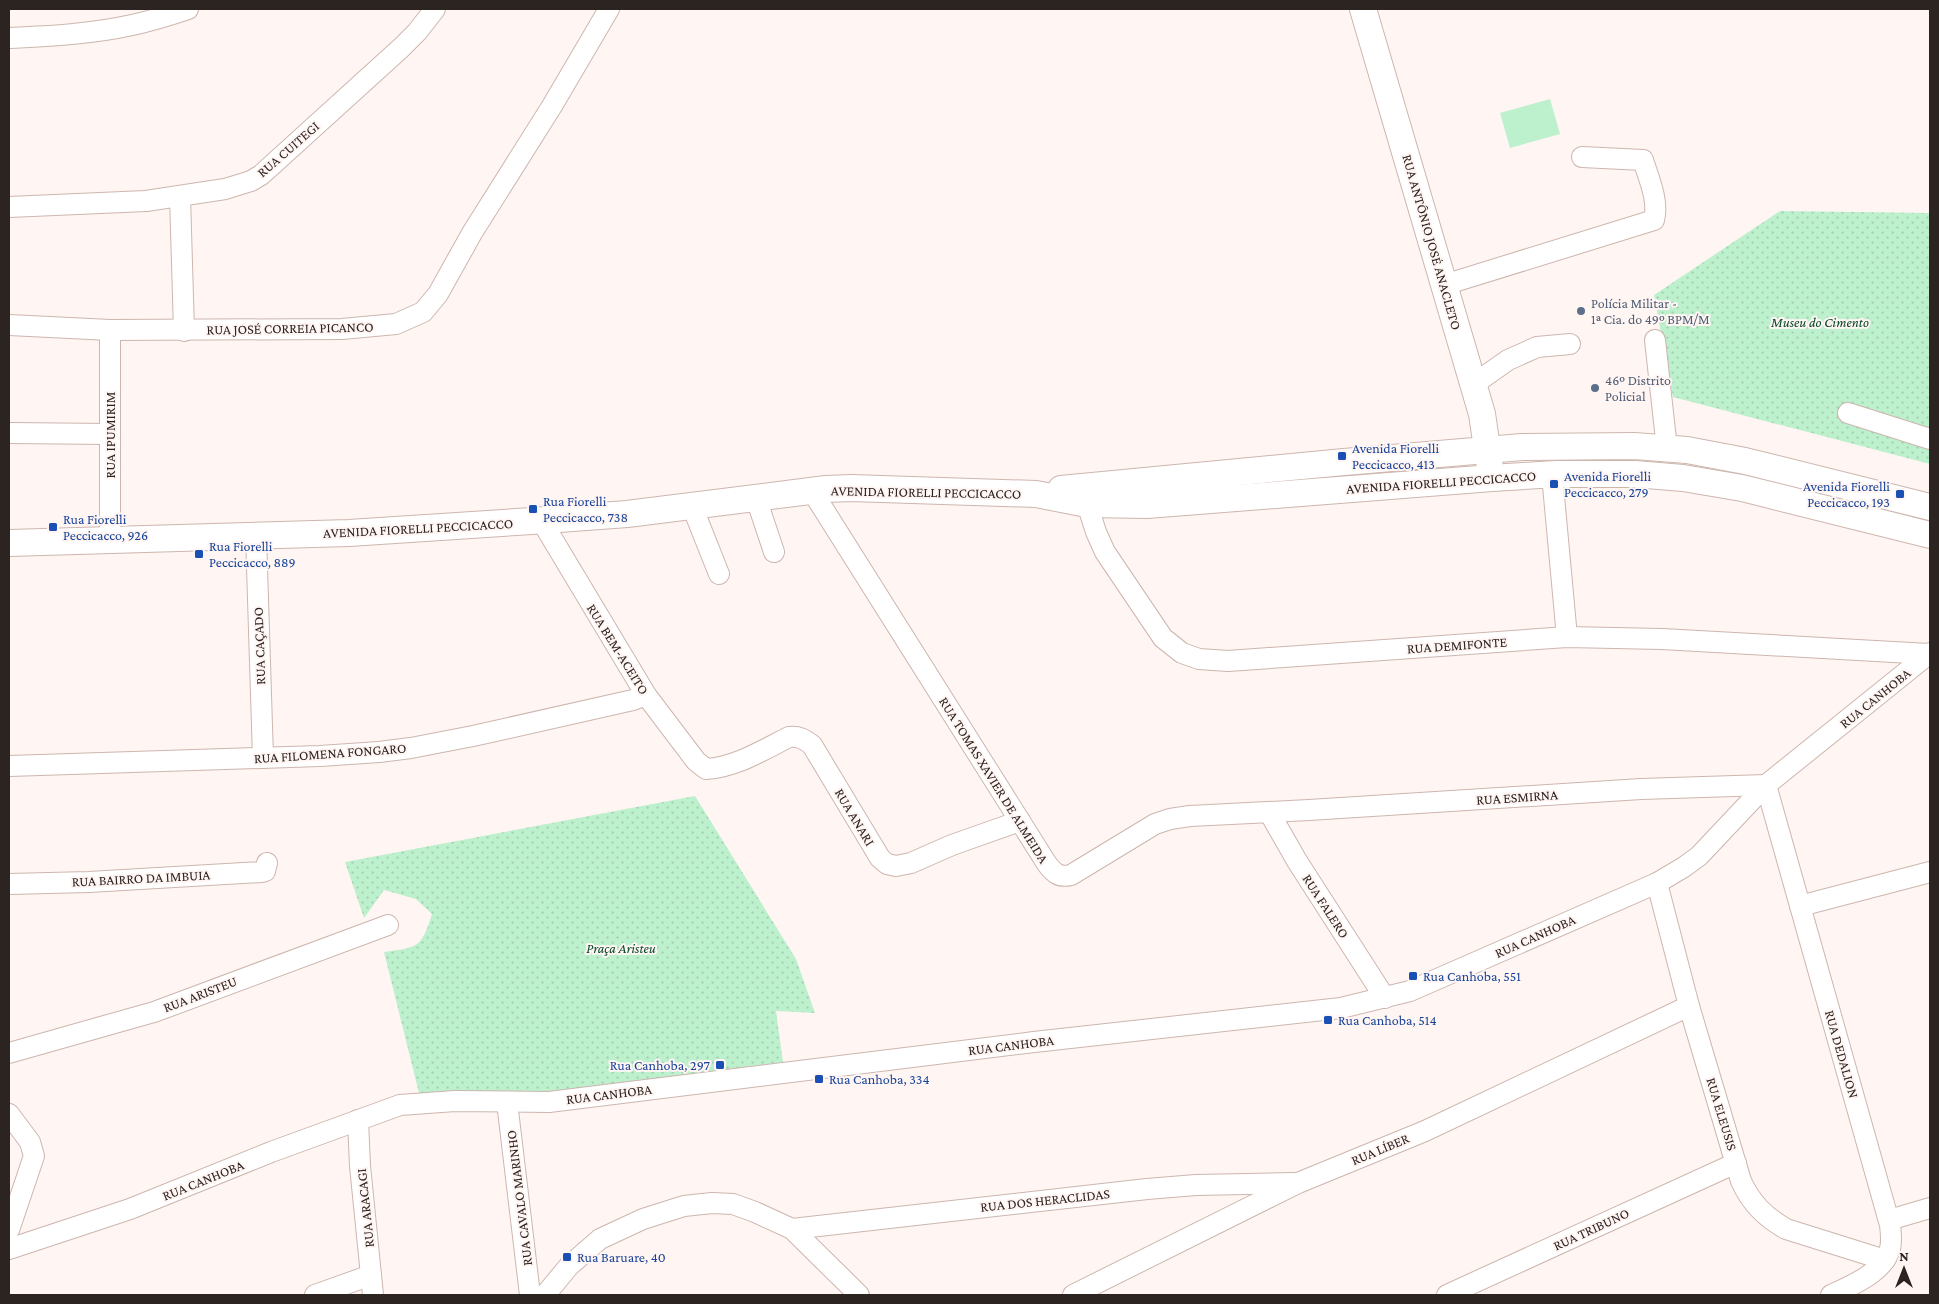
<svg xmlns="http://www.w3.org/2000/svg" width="1939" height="1304" font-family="'Crimson Pro',serif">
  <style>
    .grass { fill: #bdf0cd }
    .park { fill: url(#park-dots) }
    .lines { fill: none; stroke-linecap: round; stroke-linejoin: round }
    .minor-casing { stroke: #cdb6ae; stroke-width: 22 }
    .major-casing { stroke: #cdb6ae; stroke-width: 28 }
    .minor { stroke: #fff; stroke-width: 20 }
    .major { stroke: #fff; stroke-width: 26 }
    .service-dot { fill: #5c6f8a; stroke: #fff5f2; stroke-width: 2 }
    .transit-dot { fill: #1a4fb4; stroke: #fff5f2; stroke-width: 2 }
    .labels { text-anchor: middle; stroke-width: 4; stroke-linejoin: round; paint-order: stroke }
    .street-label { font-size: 14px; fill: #2c2421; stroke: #fff5f2 }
    .service-label { font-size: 14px; fill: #4e5e75; stroke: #fff5f2; text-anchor: start }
    .park-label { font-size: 14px; font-style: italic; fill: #044626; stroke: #fff5f2 }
    .transit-label { font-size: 14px; fill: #164399; stroke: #fff5f2; text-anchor: start }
  </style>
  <defs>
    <pattern id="park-dots" width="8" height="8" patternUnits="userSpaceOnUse" patternTransform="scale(1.25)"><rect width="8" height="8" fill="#bdf0cd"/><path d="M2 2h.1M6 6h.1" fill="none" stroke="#a3ceb0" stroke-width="1.8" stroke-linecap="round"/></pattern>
  </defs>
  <rect width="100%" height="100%" fill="#fff5f2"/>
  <polygon class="grass" points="1550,99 1560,134 1510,148 1500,113"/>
  <g class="park">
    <polygon points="1780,211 1930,213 1930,464 1673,397 1654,295"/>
    <path d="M695,796L796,959L815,1013L776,1011L783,1062L593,1089L507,1098L419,1093L384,952C418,947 421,949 432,914L416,899L384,890L364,918L345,862Z"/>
  </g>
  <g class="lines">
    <defs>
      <g id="minor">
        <path d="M9,38C50,36 92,34 132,25C151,21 170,15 188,9"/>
        <polyline points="180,196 184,331"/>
        <polyline points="9,207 146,201 225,189 251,181 261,175 401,48 417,32 435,9"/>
        <path d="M1444,285L1654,220C1659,201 1649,179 1643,160L1582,157"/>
        <polyline points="9,325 110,330 342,329 396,324 423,312 438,294 472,233 552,106 609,9"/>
        <polyline points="1655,340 1667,449"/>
        <polyline points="1474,384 1508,360 1537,347 1570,344"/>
        <polyline points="1848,413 1930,439"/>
        <polyline points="9,433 110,434"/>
        <polyline points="1552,475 1567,637"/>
        <path d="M812,491L1047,864C1054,873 1059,878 1071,875L1155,824L1170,819L1190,816L1309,810L1641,789L1766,785L1890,1225C1891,1233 1892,1241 1890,1249C1884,1272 1851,1286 1831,1295"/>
        <polyline points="1083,491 1096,532 1105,552 1163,638 1182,653 1199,659 1228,661 1567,637 1662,639 1929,654"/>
        <polyline points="756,498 774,552"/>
        <polyline points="692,506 719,574"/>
        <path d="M541,520L646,695L696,761L706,769C736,767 763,750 789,737C799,736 804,739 812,745L880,858L887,864L896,866L911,863L952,845L1020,821"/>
        <polyline points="256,535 263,758"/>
        <polyline points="110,540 110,330"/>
        <polyline points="9,766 320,756 379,752 411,748 473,736 633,700 646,695"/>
        <polyline points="1269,812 1297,861 1385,998"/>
        <path d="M1657,883L1689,1006L1741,1181C1751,1203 1765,1217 1786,1229L1885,1260"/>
        <polyline points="9,884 89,882 262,872 265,871 267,863"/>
        <polyline points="1800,906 1930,872"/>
        <polyline points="9,1053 154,1012 388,925"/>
        <polyline points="507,1102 530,1295"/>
        <polyline points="9,1114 30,1142 34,1156 9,1230"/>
        <polyline points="358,1120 360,1166 373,1295"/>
        <polyline points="1889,1220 1930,1208"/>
        <polyline points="792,1229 1147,1189 1196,1185 1294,1183"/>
        <polyline points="9,1249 130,1209 271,1152 400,1105 455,1101 549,1102 1034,1042 1341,1008 1410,991 1657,883 1684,867 1699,856 1766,785 1930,653"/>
        <polyline points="315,1295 371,1275"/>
        <polyline points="545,1295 569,1266 600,1239 643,1219 684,1206 712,1203 733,1204 755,1212 792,1229 859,1295"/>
        <polyline points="1073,1295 1298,1183 1425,1131 1689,1006"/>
        <polyline points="1447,1295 1736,1163"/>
      </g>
      <g id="major">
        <polyline points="1363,9 1482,414 1490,468"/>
        <polyline points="1061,489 1344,462 1522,447 1634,446 1687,450 1745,461 1930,507"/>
        <polyline points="9,543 349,533 532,521 627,514 826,489 851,488 1036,494 1087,504 1147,505 1492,478 1556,474 1635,474 1683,478 1742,488 1930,535"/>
      </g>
    </defs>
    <use href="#minor" class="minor-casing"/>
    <use href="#major" class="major-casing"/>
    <use href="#minor" class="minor"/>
    <use href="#major" class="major"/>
  </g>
  <g class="service-dot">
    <circle cx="1581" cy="311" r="5"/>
    <circle cx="1595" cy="388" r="5"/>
  </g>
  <g class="transit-dot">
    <rect x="1337" y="451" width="10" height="10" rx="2.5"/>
    <rect x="1549" y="479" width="10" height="10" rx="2.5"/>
    <rect x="1895" y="489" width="10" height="10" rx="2.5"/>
    <rect x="528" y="504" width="10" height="10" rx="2.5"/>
    <rect x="48" y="522" width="10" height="10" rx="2.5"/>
    <rect x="194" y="549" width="10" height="10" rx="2.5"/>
    <rect x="1408" y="971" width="10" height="10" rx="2.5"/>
    <rect x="1323" y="1015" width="10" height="10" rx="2.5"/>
    <rect x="715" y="1060" width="10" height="10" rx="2.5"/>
    <rect x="814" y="1074" width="10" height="10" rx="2.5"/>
    <rect x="562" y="1252" width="10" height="10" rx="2.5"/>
  </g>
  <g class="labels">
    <g class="street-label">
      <text transform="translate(288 149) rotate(-41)" y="5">RUA CUITEGI</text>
      <text transform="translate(1432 242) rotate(74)" y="5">RUA ANTÔNIO JOSÉ ANACLETO</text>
      <text transform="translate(290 328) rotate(-1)" y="5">RUA JOSÉ CORREIA PICANCO</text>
      <text transform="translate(110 435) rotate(-90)" y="5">RUA IPUMIRIM</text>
      <text transform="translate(1441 482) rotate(-4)" y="5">AVENIDA FIORELLI PECCICACCO</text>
      <text transform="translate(926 492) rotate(1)" y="5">AVENIDA FIORELLI PECCICACCO</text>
      <text transform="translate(418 528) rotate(-3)" y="5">AVENIDA FIORELLI PECCICACCO</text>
      <text transform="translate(1457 645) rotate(-4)" y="5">RUA DEMIFONTE</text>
      <text transform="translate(259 646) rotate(-92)" y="5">RUA CAÇADO</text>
      <text transform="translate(618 649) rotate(58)" y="5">RUA BEM-ACEITO</text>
      <text transform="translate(1875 698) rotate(-39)" y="5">RUA CANHOBA</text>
      <text transform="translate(330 753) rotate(-4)" y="5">RUA FILOMENA FONGARO</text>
      <text transform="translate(994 780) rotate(58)" y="5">RUA TOMAS XAVIER DE ALMEIDA</text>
      <text transform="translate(1517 797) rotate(-4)" y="5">RUA ESMIRNA</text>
      <text transform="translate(855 817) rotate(59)" y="5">RUA ANARI</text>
      <text transform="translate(141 878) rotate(-3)" y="5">RUA BAIRRO DA IMBUIA</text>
      <text transform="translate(1326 906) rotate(57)" y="5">RUA FALERO</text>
      <text transform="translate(1535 936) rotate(-24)" y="5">RUA CANHOBA</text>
      <text transform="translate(200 994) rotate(-21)" y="5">RUA ARISTEU</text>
      <text transform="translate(1011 1045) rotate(-7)" y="5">RUA CANHOBA</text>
      <text transform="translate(1842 1054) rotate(74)" y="5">RUA DEDALION</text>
      <text transform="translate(609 1094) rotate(-7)" y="5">RUA CANHOBA</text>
      <text transform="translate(1722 1114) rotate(73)" y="5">RUA ELEUSIS</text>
      <text transform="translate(1380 1149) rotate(-23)" y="5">RUA LÍBER</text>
      <text transform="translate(203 1180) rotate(-22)" y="5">RUA CANHOBA</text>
      <text transform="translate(519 1198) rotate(-97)" y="5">RUA CAVALO MARINHO</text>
      <text transform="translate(1045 1200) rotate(-6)" y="5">RUA DOS HERACLIDAS</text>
      <text transform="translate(365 1208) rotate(-96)" y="5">RUA ARACAGI</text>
      <text transform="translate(1591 1229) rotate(-25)" y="5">RUA TRIBUNO</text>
    </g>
    <g class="service-label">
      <text x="1591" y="308">Polícia Militar -<tspan x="1591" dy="16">1ª Cia. do 49º BPM/M</tspan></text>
      <text x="1605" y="385">46º Distrito<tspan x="1605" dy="16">Policial</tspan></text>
    </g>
    <g class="park-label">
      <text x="1820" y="327">Museu do Cimento</text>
      <text x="621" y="953">Praça Aristeu</text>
    </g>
    <g class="transit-label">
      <text x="1352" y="453">Avenida Fiorelli<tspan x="1352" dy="16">Peccicacco, 413</tspan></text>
      <text x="1564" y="481">Avenida Fiorelli<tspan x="1564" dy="16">Peccicacco, 279</tspan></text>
      <text x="1890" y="491" text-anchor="end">Avenida Fiorelli<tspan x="1890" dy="16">Peccicacco, 193</tspan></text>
      <text x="543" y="506">Rua Fiorelli<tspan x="543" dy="16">Peccicacco, 738</tspan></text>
      <text x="63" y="524">Rua Fiorelli<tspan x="63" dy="16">Peccicacco, 926</tspan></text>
      <text x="209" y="551">Rua Fiorelli<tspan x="209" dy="16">Peccicacco, 889</tspan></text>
      <text x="1423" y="981">Rua Canhoba, 551</text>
      <text x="1338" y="1025">Rua Canhoba, 514</text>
      <text x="710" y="1070" text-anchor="end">Rua Canhoba, 297</text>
      <text x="829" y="1084">Rua Canhoba, 334</text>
      <text x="577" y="1262">Rua Baruare, 40</text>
    </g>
  </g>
  <rect width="1939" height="1304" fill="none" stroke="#2c2421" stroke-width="20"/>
  <g transform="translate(1904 1269)" stroke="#fff5f2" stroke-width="4" paint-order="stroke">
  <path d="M0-4L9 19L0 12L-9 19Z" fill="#2c2421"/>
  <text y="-8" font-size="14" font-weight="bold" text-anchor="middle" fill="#2c2421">N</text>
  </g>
</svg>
